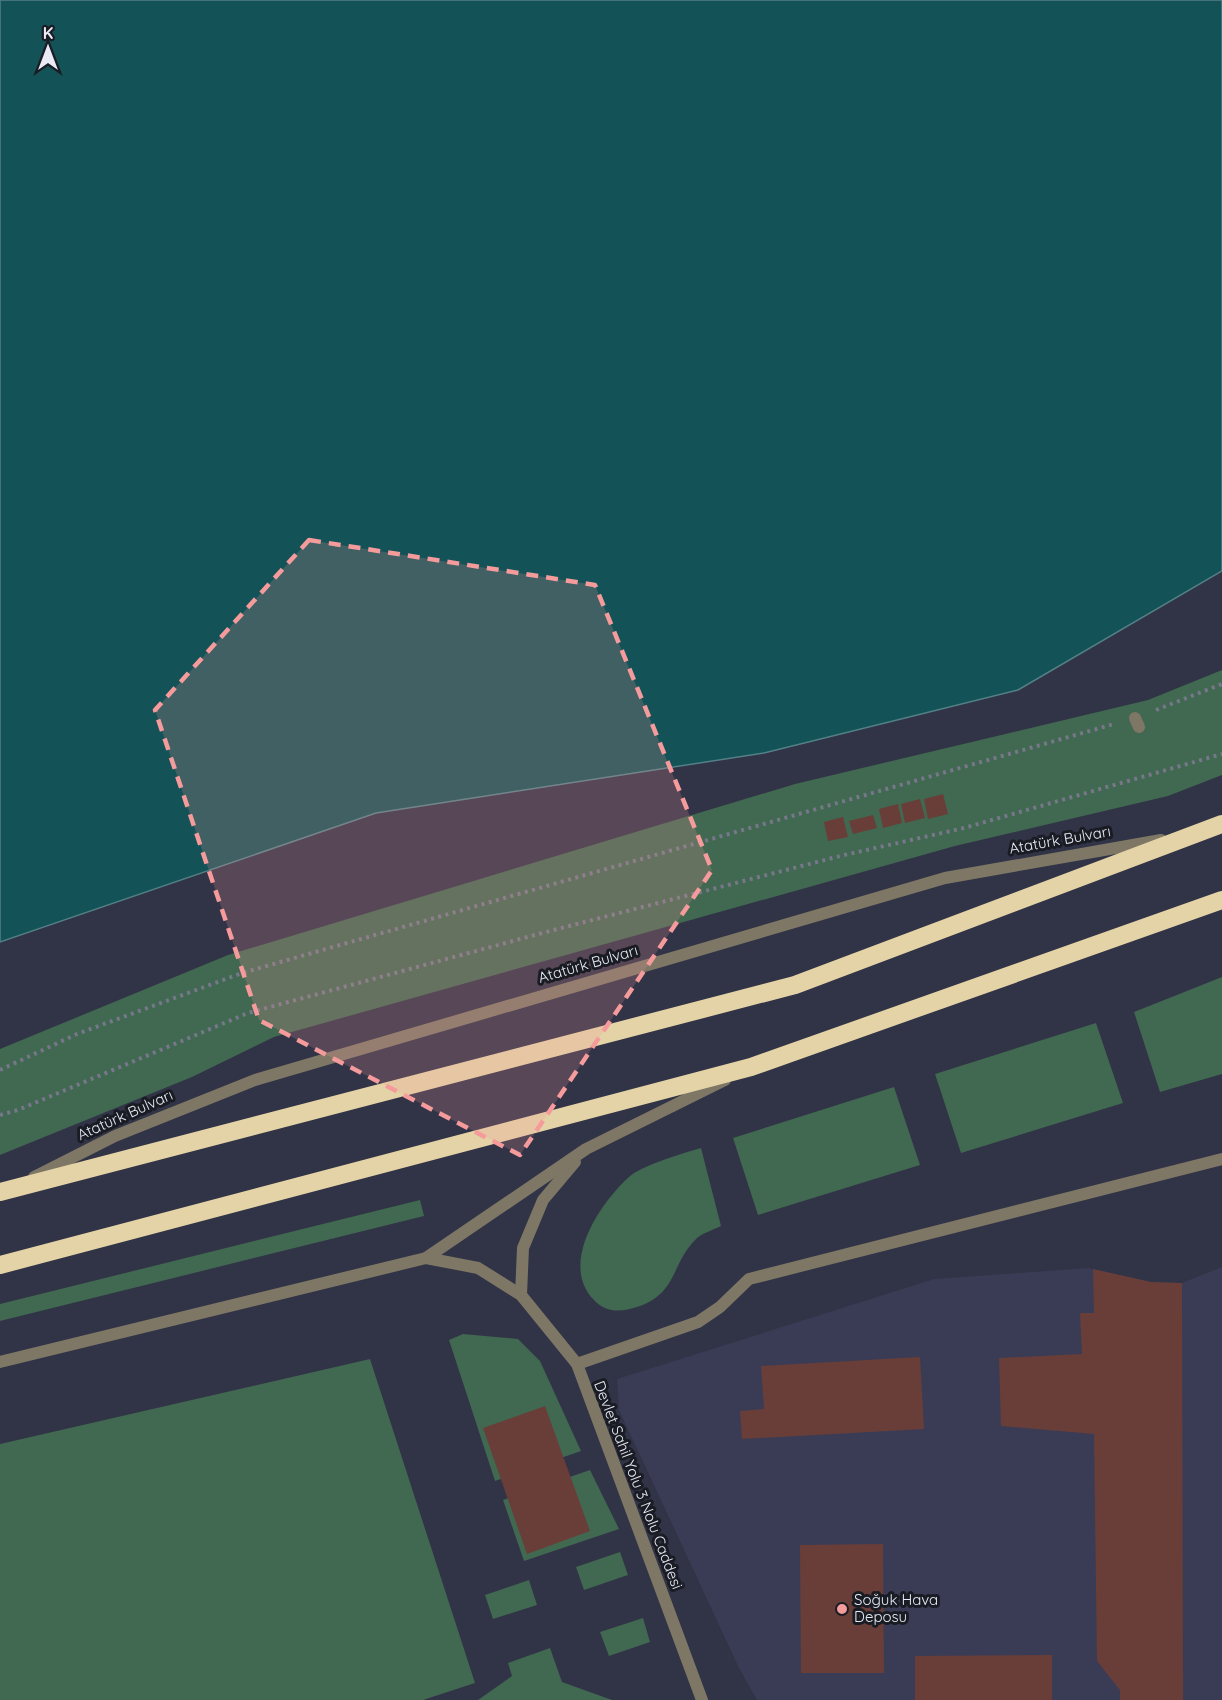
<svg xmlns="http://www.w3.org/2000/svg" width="1222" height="1700" font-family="Quicksand,sans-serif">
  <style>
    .built { fill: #3a3c56 }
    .green { fill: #416851 }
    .water { fill: #135257; stroke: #538087; stroke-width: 1.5 }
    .building { fill: #693e38 }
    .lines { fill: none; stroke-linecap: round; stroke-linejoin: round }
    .path { stroke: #767889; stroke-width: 4; stroke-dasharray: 3 4.5; stroke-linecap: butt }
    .lane { stroke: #7e7765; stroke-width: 12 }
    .street { stroke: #7e7765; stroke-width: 12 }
    .highway { stroke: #e4d3a6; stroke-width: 18 }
    .marked { fill: #f59b9c; fill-opacity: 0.2; stroke: #f59b9c; stroke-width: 4.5; stroke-dasharray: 12 8; stroke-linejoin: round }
    .poi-dot { fill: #f59b9c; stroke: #1a1c24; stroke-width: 2 }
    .labels { text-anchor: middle; stroke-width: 6; stroke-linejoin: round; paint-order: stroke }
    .street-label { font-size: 15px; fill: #e8eaf6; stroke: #1a1c24 }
    .poi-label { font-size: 15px; fill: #e8eaf6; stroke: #1a1c24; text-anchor: start }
  </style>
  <rect width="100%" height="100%" fill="#313346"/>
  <polygon class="built" points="1222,1267 1222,1700 757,1700 739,1668 619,1410 617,1379 934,1279 1088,1268 1151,1282 1182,1283"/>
  <g class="green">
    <polygon points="1222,670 1222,775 1168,796 955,846 274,1037 192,1077 0,1155 0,1049 228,955 795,784 1148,700"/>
    <polygon points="1222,977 1222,1074 1160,1092 1134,1012"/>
    <polygon points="1096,1023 1123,1103 961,1153 935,1074"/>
    <polygon points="894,1087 920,1165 758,1215 733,1138"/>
    <path d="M701,1148L721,1226C713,1230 703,1233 697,1238C671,1263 678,1292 640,1306C623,1312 607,1314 594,1300C559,1265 599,1204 629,1177C640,1166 684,1153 701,1148Z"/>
    <polygon points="420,1200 424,1216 0,1321 0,1304"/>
    <polygon points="463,1334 518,1339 540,1361 581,1451 495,1481 449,1340"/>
    <polygon points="370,1359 475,1683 423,1700 0,1700 0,1444"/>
    <polygon points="590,1470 619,1529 524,1561 503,1500"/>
    <polygon points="620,1552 628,1575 584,1590 576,1567"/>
    <polygon points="529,1580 537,1605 493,1619 485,1595"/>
    <polygon points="643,1618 650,1642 609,1656 600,1632"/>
    <polygon points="550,1648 562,1682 612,1700 478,1700 512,1676 508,1663"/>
  </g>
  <polygon class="water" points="0,0 1222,0 1222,571 1018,690 764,753 376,813 0,942"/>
  <g class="building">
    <polygon points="943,794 948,814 928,819 924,799"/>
    <polygon points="920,799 925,818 905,823 901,804"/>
    <polygon points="898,804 902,823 883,828 879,809"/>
    <polygon points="873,815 877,828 853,834 849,821"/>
    <polygon points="843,817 848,837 828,841 824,822"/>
    <polygon points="1093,1269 1151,1282 1182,1283 1183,1700 1120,1700 1120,1690 1097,1661 1094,1434 1001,1426 999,1358 1082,1354 1080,1313 1094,1313"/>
    <polygon points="920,1357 924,1429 742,1439 740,1411 764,1409 761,1366"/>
    <polygon points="545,1406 590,1531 527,1554 483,1428"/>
    <polygon points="883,1544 884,1673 801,1673 800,1545"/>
    <polygon points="1052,1655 1052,1700 915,1700 915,1656"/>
  </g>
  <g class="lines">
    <g class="path">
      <polyline points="1156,710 1222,684"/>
      <polyline points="0,1070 77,1034 242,973 1114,724"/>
      <polyline points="0,1115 18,1110 248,1013 546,932 840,856 964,828 1222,754"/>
    </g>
    <g class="lane">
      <polyline points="34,1177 115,1136 255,1080 945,878 1161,840"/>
      <polyline points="426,1258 478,1268 521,1295 577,1364 702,1700"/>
      <polyline points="521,1295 523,1248 543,1200 575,1162"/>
      <polyline points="0,1362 426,1258 586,1149 725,1080"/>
      <polyline points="577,1364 698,1322 720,1307 749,1279 1222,1159"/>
    </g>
    <polyline class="street" points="1135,718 1139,727"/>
    <g class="highway">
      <polyline points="0,1192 795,985 1222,824"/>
      <polyline points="0,1265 751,1067 1222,900"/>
    </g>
  </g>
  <path class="marked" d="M309,540L595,585L712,870L520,1155L259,1020L155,710Z"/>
  <circle class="poi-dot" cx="842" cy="1609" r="6"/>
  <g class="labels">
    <g class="street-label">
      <text transform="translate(1060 840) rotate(-10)" y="5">Atatürk Bulvarı</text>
      <text transform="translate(588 964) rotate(-16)" y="5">Atatürk Bulvarı</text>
      <text transform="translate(125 1115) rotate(-24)" y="5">Atatürk Bulvarı</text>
      <text transform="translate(638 1485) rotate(69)" y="5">Devlet Sahil Yolu 3 Nolu Caddesi</text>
    </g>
    <g class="poi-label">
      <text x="854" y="1605">Soğuk Hava<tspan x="854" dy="17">Deposu</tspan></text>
    </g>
  </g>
  <g transform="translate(48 48)" stroke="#1a1c24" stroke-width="4.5" paint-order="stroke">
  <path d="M0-4.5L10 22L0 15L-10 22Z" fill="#e8eaf6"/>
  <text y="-9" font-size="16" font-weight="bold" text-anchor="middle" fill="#e8eaf6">K</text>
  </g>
</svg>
